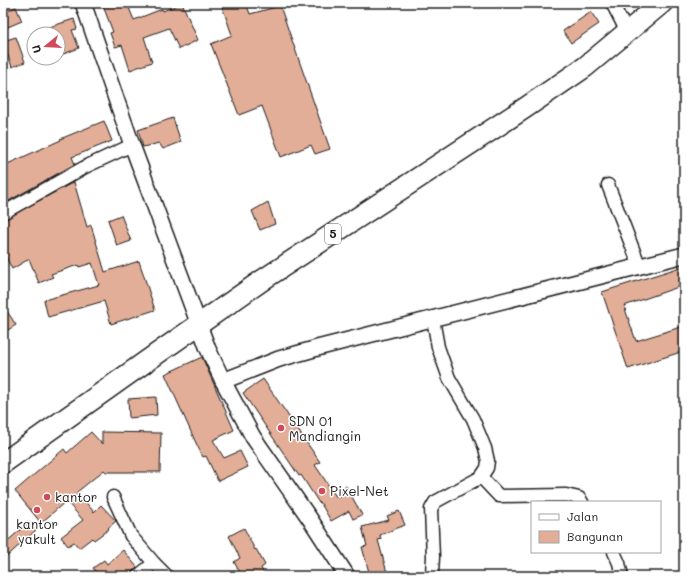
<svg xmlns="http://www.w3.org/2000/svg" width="687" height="579" font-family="Mali,sans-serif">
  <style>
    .building { fill: #e3ae98; stroke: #1c1c1c }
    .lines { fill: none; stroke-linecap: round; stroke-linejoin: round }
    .minor-casing { stroke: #1c1c1c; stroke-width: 15 }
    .tertiary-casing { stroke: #1c1c1c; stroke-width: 18 }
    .trunk-casing { stroke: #1c1c1c; stroke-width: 23 }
    .minor { stroke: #fff; stroke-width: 12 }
    .tertiary { stroke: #fff; stroke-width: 15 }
    .trunk { stroke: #fff; stroke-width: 20 }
    .poi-dot { fill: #d1495b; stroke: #fff; stroke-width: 1.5 }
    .labels { text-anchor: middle; stroke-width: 3; stroke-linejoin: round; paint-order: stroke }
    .shield { fill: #fff; stroke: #606060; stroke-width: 1 }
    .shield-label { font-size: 12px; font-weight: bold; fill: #1c1c1c }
    .poi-label { font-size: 13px; fill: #1c1c1c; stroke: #fff; text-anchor: start }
  </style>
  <rect width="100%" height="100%" fill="#fff"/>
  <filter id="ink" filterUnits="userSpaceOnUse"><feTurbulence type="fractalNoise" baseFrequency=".025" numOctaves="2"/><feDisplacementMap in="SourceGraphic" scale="8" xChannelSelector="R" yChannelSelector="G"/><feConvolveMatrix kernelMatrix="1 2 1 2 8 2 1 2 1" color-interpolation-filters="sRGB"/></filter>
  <g filter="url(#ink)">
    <g class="building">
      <polygon points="102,3 127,3 134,20 162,9 163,11 182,3 198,40 179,49 169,28 144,37 152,62 130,70 122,45 115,47 110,33 113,32"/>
      <polygon points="221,3 246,3 250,14 280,6 330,149 315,154 311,145 281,157 262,106 239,115 211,44 232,35"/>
      <polygon points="16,7 22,21 3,29 3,12"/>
      <polygon points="591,12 599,24 571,43 563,31"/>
      <polygon points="74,19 77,29 72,30 79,48 74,50 58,56 58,34 35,34 34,32"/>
      <polygon points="16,37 25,62 12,67 3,41"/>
      <polygon points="173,118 181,142 163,149 159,143 143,147 138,130"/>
      <polygon points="104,121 112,141 72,157 75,164 3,204 3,166 61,140 60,139"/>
      <polygon points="74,182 87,227 91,225 105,272 139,261 155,310 111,324 104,301 48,317 44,300 99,285 92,263 79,267 78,265 51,274 53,277 39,283 29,259 12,269 3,251 3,220"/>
      <polygon points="268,202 275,224 260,230 252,211"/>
      <polygon points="121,215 131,241 117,246 108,220"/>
      <polygon points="684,266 684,285 624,306 636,341 684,326 684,351 628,369 602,292"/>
      <polygon points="3,305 16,325 3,333"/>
      <polygon points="202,357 234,430 213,440 224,458 240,451 248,467 218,481 206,456 203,457 196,443 165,374"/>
      <polygon points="263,379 320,462 315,465 337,498 341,496 338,490 346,486 362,515 353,519 349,511 331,521 320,502 319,503 301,475 299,476 243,393"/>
      <polygon points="156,397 157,415 129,418 128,399"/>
      <polygon points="91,432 102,444 102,432 161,433 160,472 106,472 104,470 77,492 94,512 101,505 116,521 108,528 109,529 94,540 92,538 79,548 74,542 68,546 61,537 83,520 66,501 41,523 15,491 64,449 67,453"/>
      <polygon points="399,511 405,525 380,535 381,539 378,540 388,576 370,576 362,547 367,546 362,527 389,520 387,516"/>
      <polygon points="29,522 36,530 3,560 3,545"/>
      <polygon points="244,528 255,550 256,549 265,565 261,568 265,576 242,576 234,562 240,558 229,536"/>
      <polygon points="123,550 137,567 131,573 131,576 99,576 93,568 104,560 107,564"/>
    </g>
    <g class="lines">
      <defs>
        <g id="minor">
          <polyline points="612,3 627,32"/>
          <polyline points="608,185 640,267"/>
          <polyline points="3,213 85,167 132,145"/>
          <polyline points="481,477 499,496 566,495 579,498 582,502"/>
          <polyline points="113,497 131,536 154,563"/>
          <polyline points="614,552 619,563 622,576"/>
          <polyline points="138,576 154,563 167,576"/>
          <polyline points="430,576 432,573 433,557 431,509 435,502 481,477 487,468 488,461 485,448 473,419 449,378 438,347 433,319"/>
        </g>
        <g id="tertiary">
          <polyline points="83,3 132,145 208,349 223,381 253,437 310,519 347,576"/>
          <polyline points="223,381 279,359 321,347 684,255"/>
        </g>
        <polyline id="trunk" points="3,463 158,353 264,279 525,108 585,67 662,3"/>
      </defs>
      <use href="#minor" class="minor-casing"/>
      <use href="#tertiary" class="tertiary-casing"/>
      <use href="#trunk" class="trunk-casing"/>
      <use href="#minor" class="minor"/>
      <use href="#tertiary" class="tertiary"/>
      <use href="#trunk" class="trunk"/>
    </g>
  </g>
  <g class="poi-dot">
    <circle cx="281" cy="428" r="4"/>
    <circle cx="322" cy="491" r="4"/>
    <circle cx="47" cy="497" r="4"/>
    <circle cx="37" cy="510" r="4"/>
  </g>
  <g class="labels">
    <rect class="shield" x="325" y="224" width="16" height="20" rx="3"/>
    <g class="shield-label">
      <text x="333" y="238">5</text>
    </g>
    <g class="poi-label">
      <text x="289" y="426">SDN 01<tspan x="289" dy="15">Mandiangin</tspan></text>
      <text x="330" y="496">Pixel-Net</text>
      <text x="55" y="502">kantor</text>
      <text x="37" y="529" text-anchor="middle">kantor<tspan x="37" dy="15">yakult</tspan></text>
    </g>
  </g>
  <rect width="687" height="579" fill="none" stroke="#fff" stroke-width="16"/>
  <rect x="8" y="8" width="671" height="563" fill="none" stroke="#1c1c1c" stroke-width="1.5" filter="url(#ink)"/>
  <rect x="531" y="501" width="130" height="52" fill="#ffffff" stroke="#a4a4a4"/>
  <rect x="539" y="514" width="20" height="6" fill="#ffffff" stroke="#a4a4a4"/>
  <text x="567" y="521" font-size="12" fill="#1c1c1c">Jalan</text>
  <rect x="539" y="531" width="20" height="12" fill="#e3ae98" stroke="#a4a4a4"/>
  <text x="567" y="541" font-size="12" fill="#1c1c1c">Bangunan</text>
  <g transform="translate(46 46) rotate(252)"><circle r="19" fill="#ffffff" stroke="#a4a4a4"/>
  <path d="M0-3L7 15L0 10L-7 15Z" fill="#d1495b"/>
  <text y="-6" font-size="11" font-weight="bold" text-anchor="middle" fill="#1c1c1c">U</text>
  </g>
</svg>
